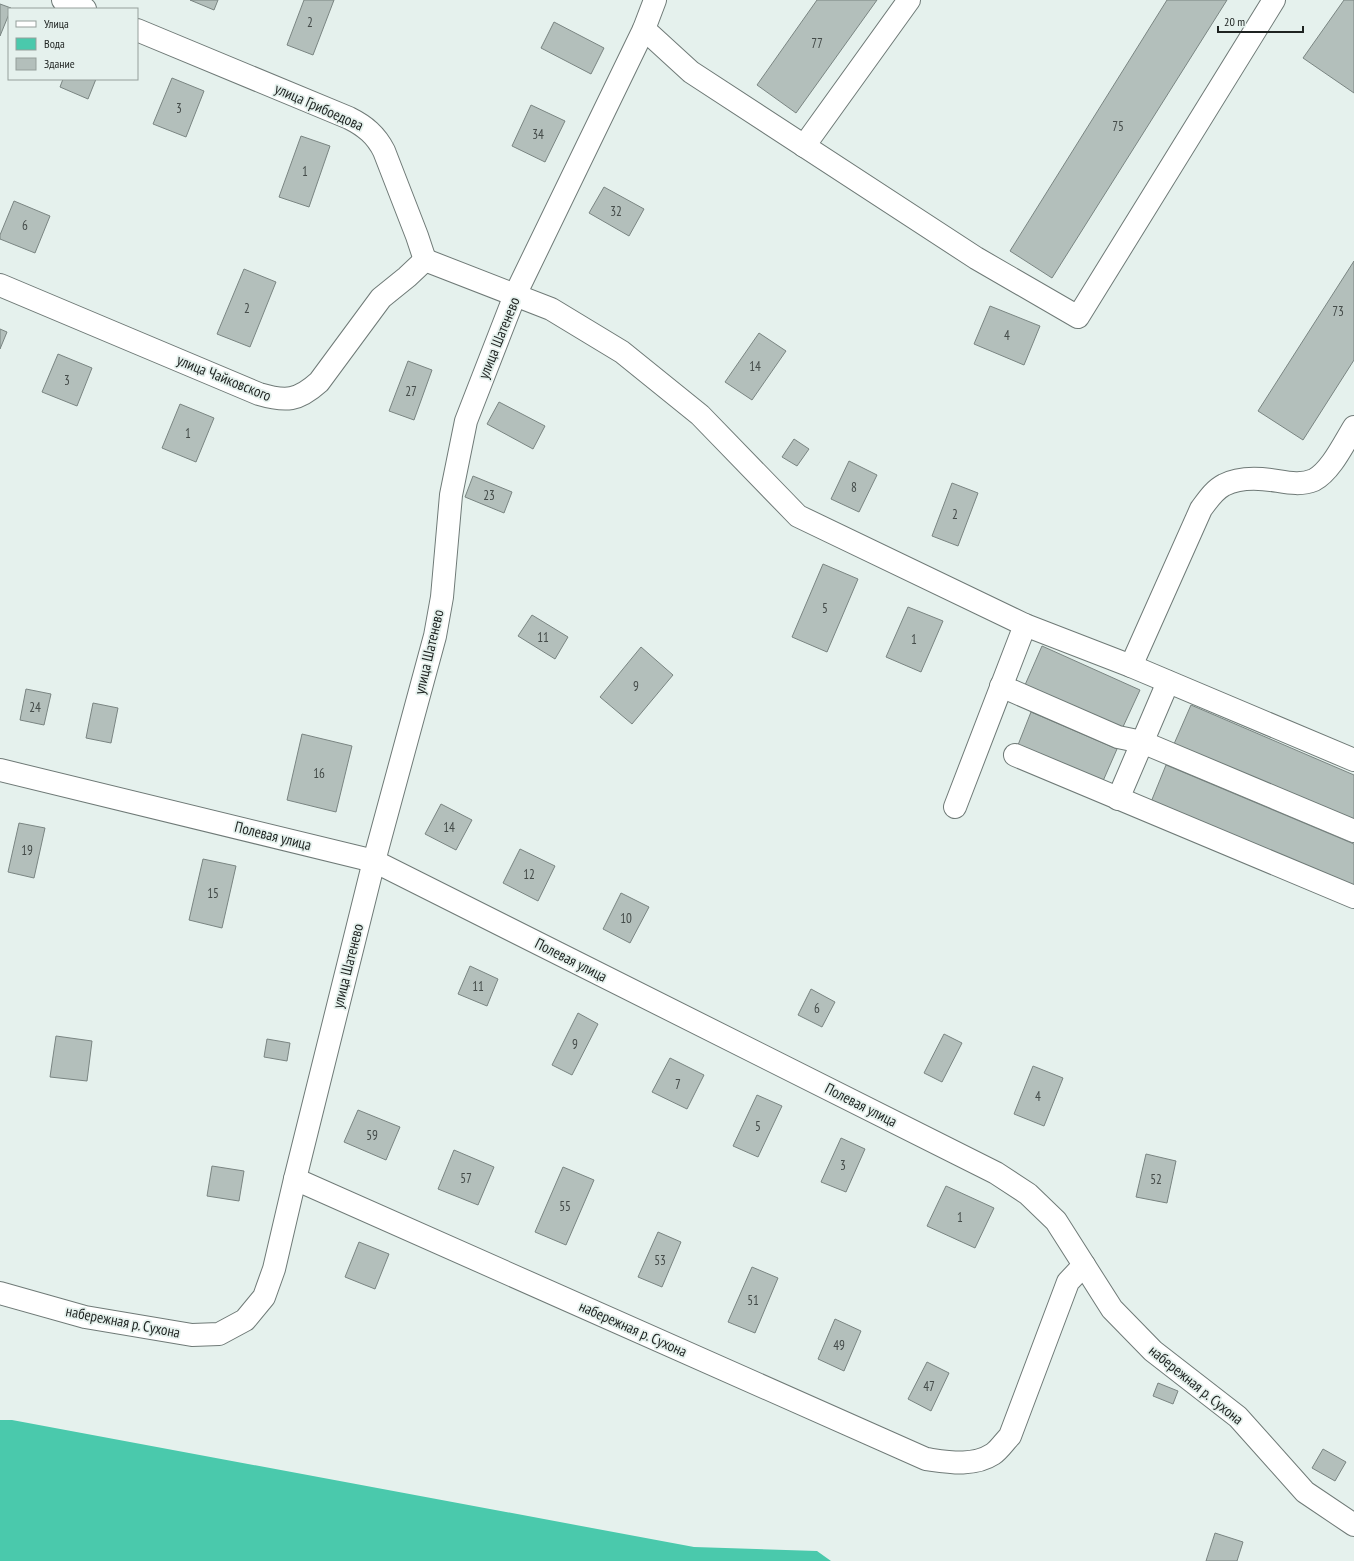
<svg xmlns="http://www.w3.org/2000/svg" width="1354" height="1561" font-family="'PT Sans Narrow',sans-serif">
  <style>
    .water { fill: #4ac9ac }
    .building { fill: #b3bfbb; stroke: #7a8582 }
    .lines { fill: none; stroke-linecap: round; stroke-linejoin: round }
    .minor-casing { stroke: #6f7a77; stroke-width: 24 }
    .minor { stroke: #fff; stroke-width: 22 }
    .labels { text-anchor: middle; stroke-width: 3.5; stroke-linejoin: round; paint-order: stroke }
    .number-label { font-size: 13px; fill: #434a48 }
    .street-label { font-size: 15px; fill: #1e2321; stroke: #e5f1ed }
  </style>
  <rect width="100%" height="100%" fill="#e5f1ed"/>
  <polygon class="water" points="0,1420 12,1420 694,1547 817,1551 831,1561 0,1561"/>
  <g class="building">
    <polygon points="190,0 218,0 214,10"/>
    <polygon points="304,0 334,0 313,55 287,45"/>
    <polygon points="817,0 877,0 796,113 757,85"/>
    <polygon points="1167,0 1227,0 1052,278 1010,251"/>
    <polygon points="1344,0 1354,0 1354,93 1303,58"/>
    <polygon points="0,4 11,8 9,9 9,14 0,36"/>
    <polygon points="554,22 604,48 591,74 541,48"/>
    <polygon points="172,78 204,91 186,137 153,124"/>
    <polygon points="63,79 96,79 88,99 60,87"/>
    <polygon points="531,105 565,121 545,162 512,146"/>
    <polygon points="301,136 330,146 309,207 279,197"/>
    <polygon points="604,187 644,209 629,236 589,213"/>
    <polygon points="14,201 50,216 35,253 0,239 0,235"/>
    <polygon points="1354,261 1354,360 1303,440 1258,411"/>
    <polygon points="244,269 276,282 250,347 217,334"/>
    <polygon points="990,306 1040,326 1024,365 974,344"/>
    <polygon points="0,329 7,332 0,349"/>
    <polygon points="759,333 786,351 752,400 725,382"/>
    <polygon points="58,354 92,368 77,406 42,392"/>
    <polygon points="408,361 432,370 414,420 389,411"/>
    <polygon points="499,402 545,426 533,449 487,424"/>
    <polygon points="180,404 214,418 196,462 162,448"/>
    <polygon points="794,439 809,449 797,466 782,457"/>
    <polygon points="849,461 877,475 859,512 831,499"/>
    <polygon points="473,476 512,492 504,513 465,497"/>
    <polygon points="952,483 978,493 958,546 932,536"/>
    <polygon points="823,564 858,579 827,652 792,637"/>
    <polygon points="908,607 943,621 921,672 886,657"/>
    <polygon points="532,615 568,637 555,659 518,636"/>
    <polygon points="1042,646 1140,690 1122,729 1025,685"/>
    <polygon points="641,647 673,675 632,724 600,697"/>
    <polygon points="26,689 51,694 44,725 20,720"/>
    <polygon points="93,703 118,708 111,743 86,738"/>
    <polygon points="1191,705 1354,775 1354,822 1174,744"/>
    <polygon points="1031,712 1117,749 1103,781 1018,745"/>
    <polygon points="302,734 352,746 336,812 287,800"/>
    <polygon points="1166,765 1354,844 1354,888 1151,802"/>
    <polygon points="441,804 472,820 456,850 425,834"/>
    <polygon points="19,823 45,828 34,878 8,872"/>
    <polygon points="520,849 555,866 538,901 503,883"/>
    <polygon points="203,859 236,866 222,928 189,920"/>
    <polygon points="621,893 649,907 630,943 603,929"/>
    <polygon points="470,966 498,979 487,1006 458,994"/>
    <polygon points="811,989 835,1002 822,1027 798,1015"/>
    <polygon points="578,1013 598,1024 572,1075 552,1065"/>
    <polygon points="944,1034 962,1043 942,1082 924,1073"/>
    <polygon points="56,1036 92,1041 87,1081 50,1077"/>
    <polygon points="267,1039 290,1043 287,1061 264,1057"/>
    <polygon points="670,1058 704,1075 687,1109 652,1092"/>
    <polygon points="1033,1066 1063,1078 1044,1126 1014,1114"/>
    <polygon points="757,1095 782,1106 758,1157 733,1146"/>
    <polygon points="358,1110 400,1127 386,1160 344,1142"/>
    <polygon points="841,1138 865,1149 846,1192 821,1182"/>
    <polygon points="454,1150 494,1167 478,1205 438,1189"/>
    <polygon points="1146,1154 1176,1161 1167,1203 1136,1197"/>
    <polygon points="212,1166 244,1171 239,1201 207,1196"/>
    <polygon points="563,1167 594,1180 566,1245 535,1232"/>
    <polygon points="946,1186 994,1208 975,1248 927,1226"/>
    <polygon points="658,1232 681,1242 662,1287 638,1277"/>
    <polygon points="359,1242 389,1254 375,1289 345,1277"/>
    <polygon points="752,1267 778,1278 755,1333 728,1322"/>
    <polygon points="835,1319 861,1331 844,1371 818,1359"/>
    <polygon points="927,1362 949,1373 931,1411 908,1399"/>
    <polygon points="1158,1383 1178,1391 1173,1404 1153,1396"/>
    <polygon points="1323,1449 1346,1462 1335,1481 1312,1468"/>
    <polygon points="1215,1533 1243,1542 1237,1561 1206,1561"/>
  </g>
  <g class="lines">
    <defs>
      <g id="minor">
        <polyline points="63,0 85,9"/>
        <polyline points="644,29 691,72 976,258 1078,317 1274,0"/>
        <path d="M137,30L349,118C365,126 376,135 384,151L417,236L425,260"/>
        <polyline points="804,146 909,0"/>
        <path d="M425,260L551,309L622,352L700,415L798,516L1025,625L1131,666L1201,509C1207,501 1214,490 1224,485C1239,477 1261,478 1278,481C1290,483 1302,485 1314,480C1331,471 1344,443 1354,427"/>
        <path d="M0,285L259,394C286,402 298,401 319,382L381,298L407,277L425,260"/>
        <polyline points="1131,666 1354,760"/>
        <polyline points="1001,686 1118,737 1142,742 1354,831"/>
        <polyline points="1015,755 1354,897"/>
        <polyline points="0,770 374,861 996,1173 1028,1194 1056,1221 1112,1309 1153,1351 1238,1417 1305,1492 1354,1525"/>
        <polyline points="1118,799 1168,682"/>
        <polyline points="955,807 1025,625"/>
        <path d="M295,1179L926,1459C948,1462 973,1467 993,1454C999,1450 1005,1441 1010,1436L1068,1282L1084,1265"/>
        <polyline points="0,1293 85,1317 192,1335 219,1334 245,1320 264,1297 274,1269 295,1179 374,861 435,636 442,597 451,495 466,421 515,295 644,29 655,0"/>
      </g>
    </defs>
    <use href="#minor" class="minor-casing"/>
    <use href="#minor" class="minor"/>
  </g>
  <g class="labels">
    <g class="number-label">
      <text x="310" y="27">2</text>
      <text x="817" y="48">77</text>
      <text x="179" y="113">3</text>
      <text x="1118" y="131">75</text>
      <text x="538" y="139">34</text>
      <text x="305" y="176">1</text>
      <text x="616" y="216">32</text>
      <text x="25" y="230">6</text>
      <text x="247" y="313">2</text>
      <text x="1338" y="316">73</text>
      <text x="1007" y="340">4</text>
      <text x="755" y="371">14</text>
      <text x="67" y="385">3</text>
      <text x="411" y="396">27</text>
      <text x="188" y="438">1</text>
      <text x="854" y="492">8</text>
      <text x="489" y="500">23</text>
      <text x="955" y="519">2</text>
      <text x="825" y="613">5</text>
      <text x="543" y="642">11</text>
      <text x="914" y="644">1</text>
      <text x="636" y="691">9</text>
      <text x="35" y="712">24</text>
      <text x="319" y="778">16</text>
      <text x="449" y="832">14</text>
      <text x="27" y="855">19</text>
      <text x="529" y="879">12</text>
      <text x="213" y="898">15</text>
      <text x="626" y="923">10</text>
      <text x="478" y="991">11</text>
      <text x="817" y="1013">6</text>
      <text x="575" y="1049">9</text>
      <text x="678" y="1089">7</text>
      <text x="1038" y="1101">4</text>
      <text x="758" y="1131">5</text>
      <text x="372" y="1140">59</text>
      <text x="843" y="1170">3</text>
      <text x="466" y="1183">57</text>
      <text x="1156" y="1184">52</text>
      <text x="565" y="1211">55</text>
      <text x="960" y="1222">1</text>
      <text x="660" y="1265">53</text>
      <text x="753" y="1305">51</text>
      <text x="839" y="1350">49</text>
      <text x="929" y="1391">47</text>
    </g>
    <g class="street-label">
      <text transform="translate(319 107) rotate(24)" y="5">улица Грибоедова</text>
      <text transform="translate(499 338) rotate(-68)" y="5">улица Шатенево</text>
      <text transform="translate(224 378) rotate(22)" y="5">улица Чайковского</text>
      <text transform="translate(429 652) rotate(-77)" y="5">улица Шатенево</text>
      <text transform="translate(273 836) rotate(14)" y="5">Полевая улица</text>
      <text transform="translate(571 960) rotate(27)" y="5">Полевая улица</text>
      <text transform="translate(348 966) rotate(-76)" y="5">улица Шатенево</text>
      <text transform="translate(861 1105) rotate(27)" y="5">Полевая улица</text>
      <text transform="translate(123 1322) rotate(11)" y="5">набережная р. Сухона</text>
      <text transform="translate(633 1329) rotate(24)" y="5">набережная р. Сухона</text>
      <text transform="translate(1196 1385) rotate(39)" y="5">набережная р. Сухона</text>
    </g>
  </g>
  <rect x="8" y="8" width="130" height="72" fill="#e5f1ed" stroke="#959f9b"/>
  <rect x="16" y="21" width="20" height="6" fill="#ffffff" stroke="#959f9b"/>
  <text x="44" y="28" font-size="12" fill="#1e2321">Улица</text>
  <rect x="16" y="38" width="20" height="12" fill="#4ac9ac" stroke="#959f9b"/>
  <text x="44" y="48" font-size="12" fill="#1e2321">Вода</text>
  <rect x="16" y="58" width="20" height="12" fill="#b3bfbb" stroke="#959f9b"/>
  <text x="44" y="68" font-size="12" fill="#1e2321">Здание</text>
  <path d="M1218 26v6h85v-6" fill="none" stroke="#1e2321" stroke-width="2"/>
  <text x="1224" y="26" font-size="12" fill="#1e2321" stroke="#e5f1ed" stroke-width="3" paint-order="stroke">20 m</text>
</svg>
